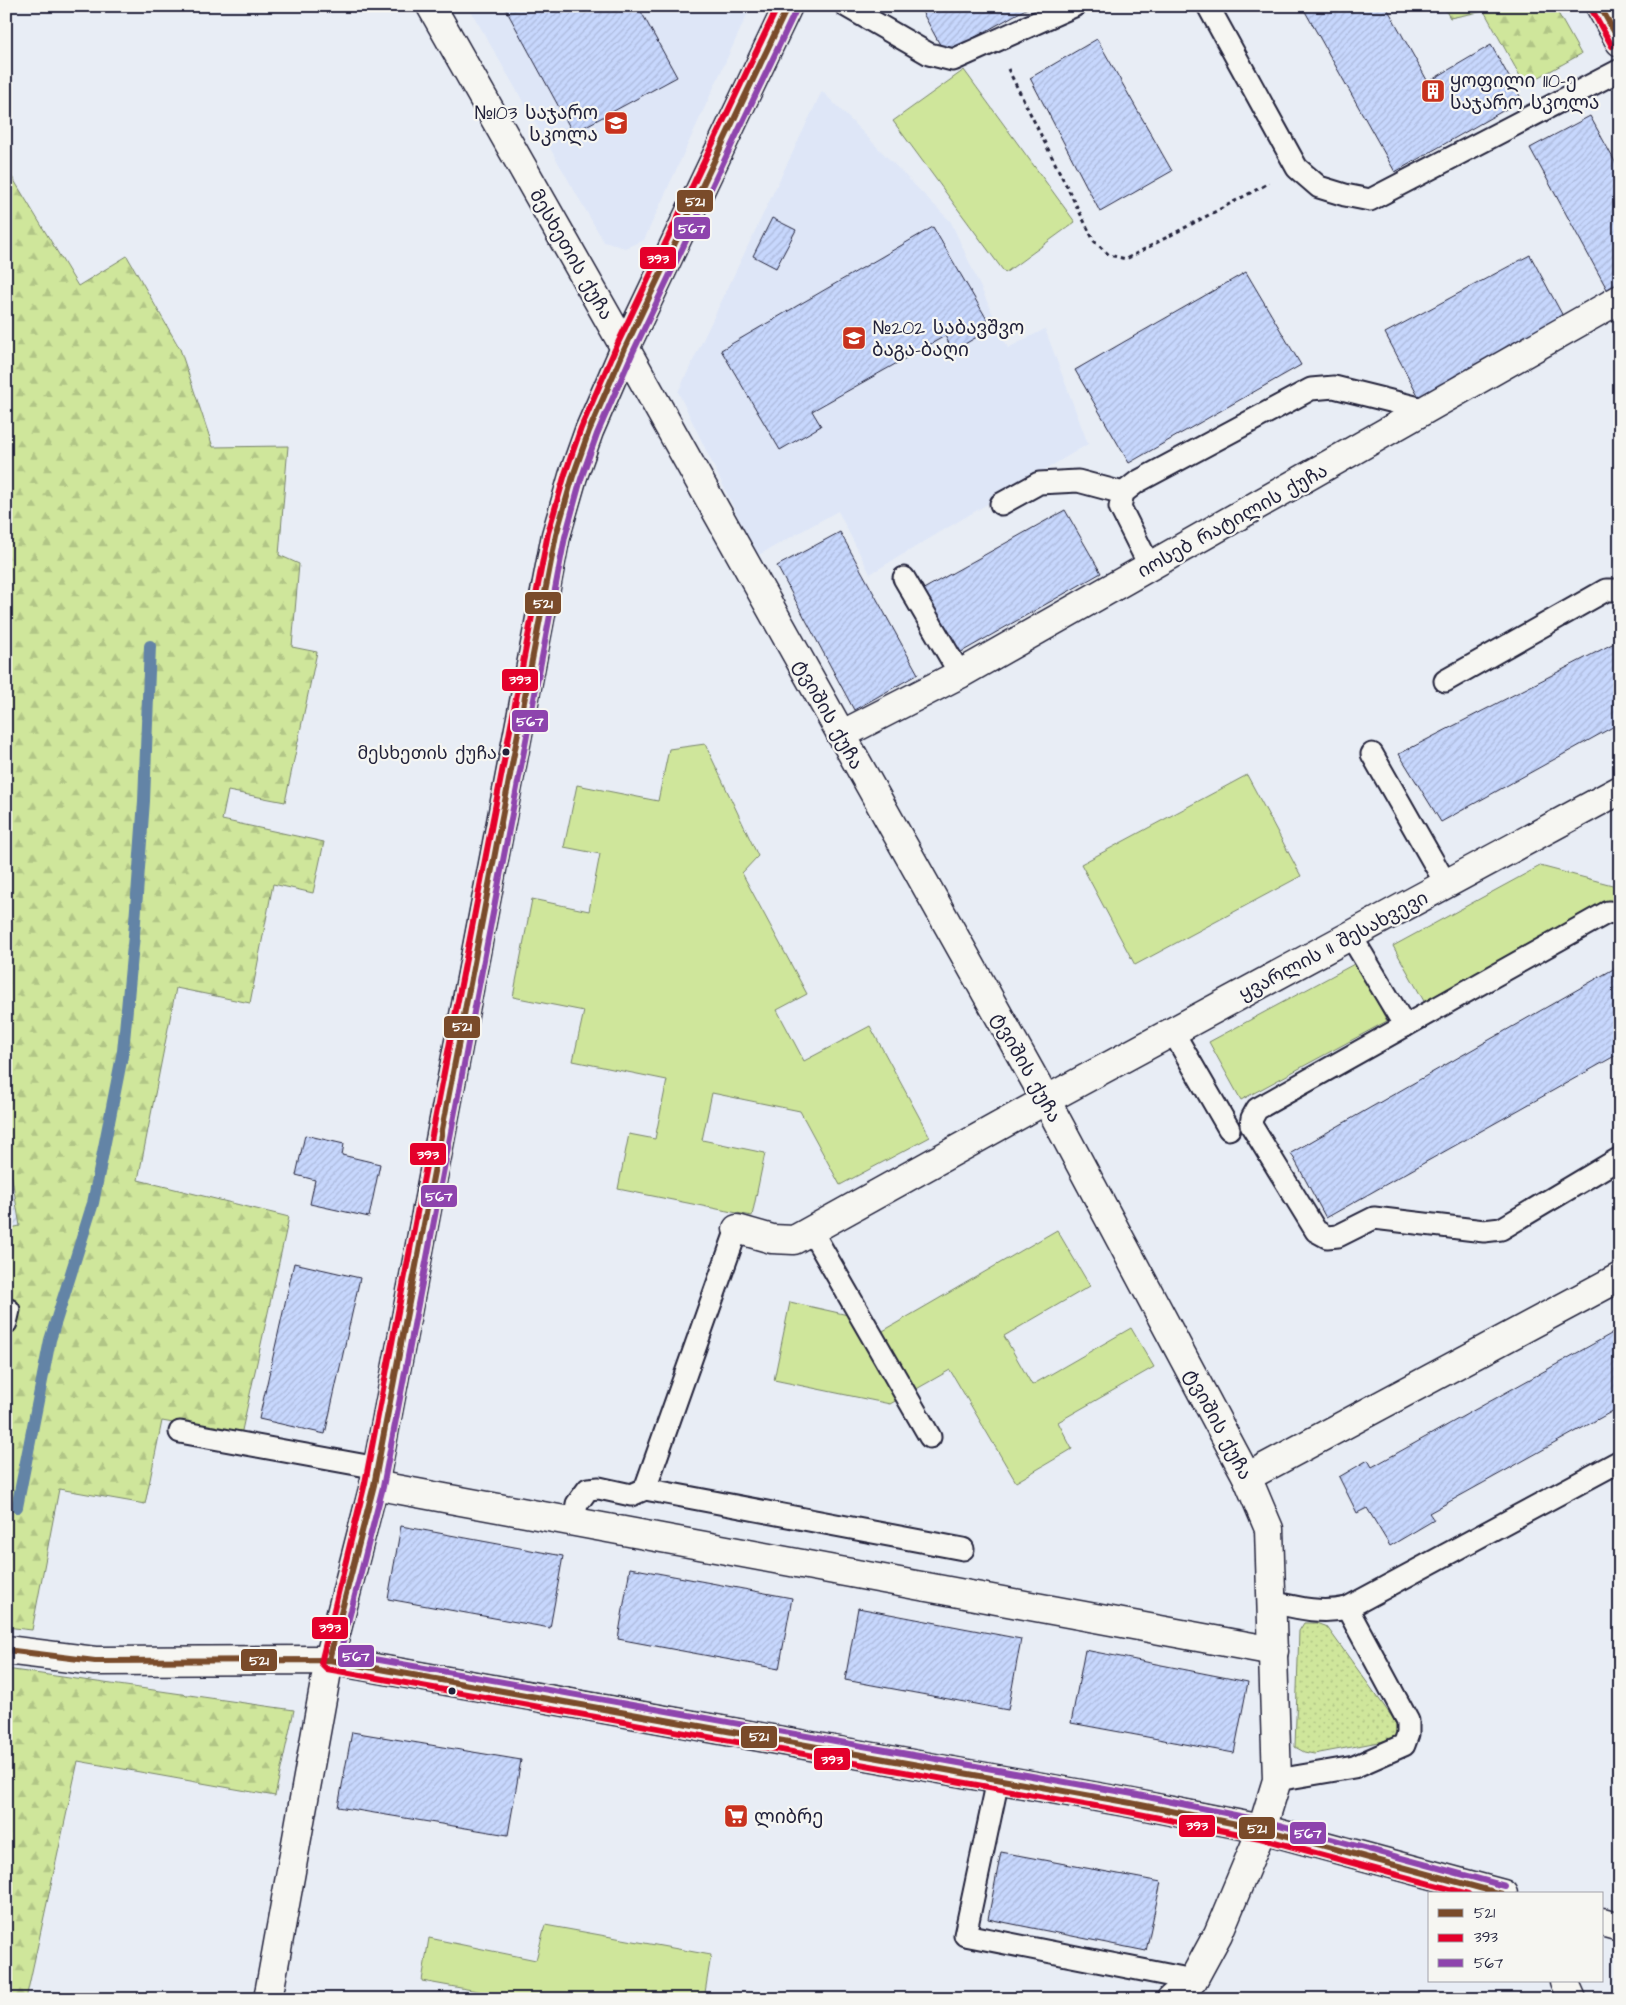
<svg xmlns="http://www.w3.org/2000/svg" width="1626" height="2005" font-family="'Architects Daughter','Noto Sans Georgian',sans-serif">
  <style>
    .built { fill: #dee6f7 }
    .industrial { fill: url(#industrial-furrows) }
    .grass { fill: url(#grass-dots); stroke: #78846b }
    .forest { fill: url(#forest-firs); stroke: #78846b }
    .green { fill: #cfe69b; stroke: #78846b }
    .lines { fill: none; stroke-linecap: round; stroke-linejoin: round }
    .stream { stroke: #6484a6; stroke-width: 12 }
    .building { fill: url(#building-hatch); stroke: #22223b }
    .service-casing { stroke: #22223b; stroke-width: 25 }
    .minor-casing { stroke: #22223b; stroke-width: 31 }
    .tertiary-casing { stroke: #22223b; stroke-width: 31 }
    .path { stroke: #22223b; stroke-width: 3; stroke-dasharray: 4 4; stroke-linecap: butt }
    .service { stroke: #f6f6f2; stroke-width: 21 }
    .minor { stroke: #f6f6f2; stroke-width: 28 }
    .tertiary { stroke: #f6f6f2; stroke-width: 28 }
    .bus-1-casing { stroke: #f6f6f2; stroke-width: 10 }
    .bus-2-casing { stroke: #f6f6f2; stroke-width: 10 }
    .bus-3-casing { stroke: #f6f6f2; stroke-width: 10 }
    .bus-1 { stroke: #7a4b2a; stroke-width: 6 }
    .bus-2 { stroke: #e4002b; stroke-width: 6 }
    .bus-3 { stroke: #8e44ad; stroke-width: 6 }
    .bus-dot { fill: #22223b; stroke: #f6f6f2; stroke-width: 2 }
    .labels { text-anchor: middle; stroke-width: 4.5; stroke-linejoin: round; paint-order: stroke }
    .bus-label { font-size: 18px; fill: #22223b; stroke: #f6f6f2; text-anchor: end }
    .poi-label { font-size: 19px; fill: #22223b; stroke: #f6f6f2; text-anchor: start }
    .street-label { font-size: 19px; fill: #22223b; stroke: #f6f6f2 }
    .line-badge { stroke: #f6f6f2; stroke-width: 2 }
    .badge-label { font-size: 14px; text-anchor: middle; font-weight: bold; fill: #fff }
  </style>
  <defs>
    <pattern id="industrial-furrows" width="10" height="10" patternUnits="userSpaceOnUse" patternTransform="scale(1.25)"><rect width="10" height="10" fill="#dee6f7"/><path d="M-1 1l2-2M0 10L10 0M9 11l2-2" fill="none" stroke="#bec5d5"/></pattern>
    <pattern id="grass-dots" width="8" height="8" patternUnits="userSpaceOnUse" patternTransform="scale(1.25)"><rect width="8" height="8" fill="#cfe69b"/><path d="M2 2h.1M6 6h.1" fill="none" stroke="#b1c586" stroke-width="1.8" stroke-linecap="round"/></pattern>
    <pattern id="forest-firs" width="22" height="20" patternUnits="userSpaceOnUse" patternTransform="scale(1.25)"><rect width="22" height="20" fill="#cfe69b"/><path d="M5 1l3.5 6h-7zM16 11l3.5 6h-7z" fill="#b1c586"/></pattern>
    <pattern id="building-hatch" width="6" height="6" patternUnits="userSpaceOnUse" patternTransform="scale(1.25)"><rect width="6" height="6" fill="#c7d7fd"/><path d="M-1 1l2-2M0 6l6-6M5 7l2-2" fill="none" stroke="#abb8da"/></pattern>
  </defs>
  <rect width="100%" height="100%" fill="#e8edf5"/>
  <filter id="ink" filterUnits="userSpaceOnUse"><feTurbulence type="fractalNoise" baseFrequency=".02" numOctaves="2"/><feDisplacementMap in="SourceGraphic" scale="10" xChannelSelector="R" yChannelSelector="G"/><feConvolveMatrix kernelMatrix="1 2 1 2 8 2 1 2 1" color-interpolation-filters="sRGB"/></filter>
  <g filter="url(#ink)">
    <g class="built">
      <polygon points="468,6 751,6 644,240 625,248 604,242"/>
      <polygon points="822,91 951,222 1008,348 1045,329 1088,444 870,574 838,511 757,556 678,392"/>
    </g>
    <polygon class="industrial" points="6,1143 20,1227 6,1229"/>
    <polygon class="grass" points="1304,1623 1316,1623 1327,1627 1392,1717 1399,1730 1395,1739 1314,1754 1304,1752 1295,1747 1299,1631"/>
    <g class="forest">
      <polygon points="1443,6 1554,6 1581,54 1525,85 1484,11 1450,18"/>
      <polygon points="6,167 78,286 127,256 180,349 213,447 288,446 279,555 299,564 292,647 317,652 285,802 228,791 222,820 324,842 313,893 273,884 250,1003 176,988 138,1180 289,1217 241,1435 162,1421 145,1504 59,1489 32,1630 6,1627 6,1229 20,1226 6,1143"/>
      <polygon points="6,1669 294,1710 275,1796 78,1761 26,1999 6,1999"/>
    </g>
    <g class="green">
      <polygon points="964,70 1075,222 1005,273 893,121"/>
      <polygon points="705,744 758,856 742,873 807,994 777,1010 804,1061 870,1026 930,1137 840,1185 800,1111 712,1093 702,1140 765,1153 752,1216 618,1189 629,1134 655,1139 667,1080 573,1061 584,1011 513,997 532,899 589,911 600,854 564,847 577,785 658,801 669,749"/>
      <polygon points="1247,775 1301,876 1135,965 1081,864"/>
      <polygon points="1540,866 1620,887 1620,899 1425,1003 1393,946"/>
      <polygon points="1356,963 1387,1021 1241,1100 1209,1042"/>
      <polygon points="1057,1230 1090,1286 1004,1336 1032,1385 1131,1328 1154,1367 1058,1422 1072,1449 1016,1482 950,1370 890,1404 774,1380 790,1302 848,1315 864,1342"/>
      <polygon points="545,1925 711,1955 704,1999 522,1999 422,1981 429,1938 536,1960"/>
    </g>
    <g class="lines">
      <polyline class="stream" points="17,1507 50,1340 93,1203 123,1051 134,935 144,801 150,646"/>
    </g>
    <g class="building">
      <polygon points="504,6 638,6 677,77 573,133"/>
      <polygon points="919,6 1031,6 945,54"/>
      <polygon points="1302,6 1386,6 1428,82 1491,45 1522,100 1395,172"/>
      <polygon points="1097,39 1172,171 1100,212 1030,78"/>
      <polygon points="1590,116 1620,171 1620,285 1608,291 1530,148"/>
      <polygon points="772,218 796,230 776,268 753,256"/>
      <polygon points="933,227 992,328 953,351 945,336 812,411 821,426 780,450 721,350"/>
      <polygon points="1530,255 1564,318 1419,397 1385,333"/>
      <polygon points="1246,272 1301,365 1129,463 1075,370"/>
      <polygon points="1065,510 1101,573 956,655 920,591"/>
      <polygon points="840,532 918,674 854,710 777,566"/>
      <polygon points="1620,640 1620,723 1441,822 1399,754"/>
      <polygon points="1617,967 1620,973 1620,1053 1326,1218 1291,1153"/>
      <polygon points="305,1135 344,1144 342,1155 380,1164 369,1217 310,1204 315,1180 296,1175"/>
      <polygon points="294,1263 360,1278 325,1434 259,1419"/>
      <polygon points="1620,1329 1620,1407 1429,1513 1434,1520 1390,1546 1367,1508 1357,1513 1339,1477 1368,1460 1372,1467"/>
      <polygon points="401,1526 563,1556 550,1628 388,1599"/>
      <polygon points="630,1568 792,1598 779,1669 618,1639"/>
      <polygon points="858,1608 1021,1639 1008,1710 845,1680"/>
      <polygon points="1085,1650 1248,1682 1234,1753 1071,1723"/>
      <polygon points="352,1732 521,1760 508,1835 338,1807"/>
      <polygon points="1001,1852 1161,1882 1146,1951 988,1919"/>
    </g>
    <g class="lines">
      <defs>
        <g id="service">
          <polyline points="846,6 929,54 953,60 1074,6"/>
          <polyline points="1208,6 1297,168 1319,187 1345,195 1370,200 1620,70"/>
          <polyline points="1001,504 1039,483 1078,481 1123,493"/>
          <polyline points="1150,567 1120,507 1123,493 1137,482 1311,389 1334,387 1427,410"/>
          <polyline points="904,578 960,674"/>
          <polyline points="1445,681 1606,590 1620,590"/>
          <polyline points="1372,754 1446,884"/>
          <polyline points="1620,913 1608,912 1257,1109 1252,1118 1251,1125 1316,1231 1327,1237 1338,1236 1374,1218 1484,1231 1501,1229 1620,1158"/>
          <polyline points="1351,936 1405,1026"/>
          <polyline points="1173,1032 1229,1129"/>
          <polyline points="811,1230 930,1437"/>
          <polyline points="6,1323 9,1310"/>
          <polyline points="180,1432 378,1468"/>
          <polyline points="645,1489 963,1549"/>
          <polyline points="574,1521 577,1504 588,1489 599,1488 631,1495 645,1489 737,1229"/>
          <path d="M1272,1602C1298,1608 1321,1614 1347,1608L1620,1461"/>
          <polyline points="998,1780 965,1935 1193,1980"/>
          <polyline points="1277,1780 1354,1767 1404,1745 1408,1734 1408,1721 1347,1608"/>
        </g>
        <g id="minor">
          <polyline points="431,6 625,348 1046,1100 1247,1477 1269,1529 1277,1780 1262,1829 1218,1934 1193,1980 1171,1999"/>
          <polyline points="1600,6 1620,42"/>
          <polyline points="841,735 960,674 1620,299"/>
          <polyline points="737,1229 772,1239 794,1240 1046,1100 1620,790"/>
          <polyline points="1247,1477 1620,1277"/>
          <polyline points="374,1485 1274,1651"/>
          <polyline points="1602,1922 1620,1927"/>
          <polyline points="268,1999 329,1660"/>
        </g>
        <g id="tertiary">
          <polyline points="6,1650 95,1661 329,1660 1131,1803 1262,1829 1503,1894"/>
          <polyline points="329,1660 374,1485 556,535 573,476 589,431 625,348 788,6"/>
          <polyline points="1564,1981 1572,1999"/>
        </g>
      </defs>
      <use href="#service" class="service-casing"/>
      <use href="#minor" class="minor-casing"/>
      <use href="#tertiary" class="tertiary-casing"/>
      <polyline class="path" points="1008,69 1094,241 1109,255 1126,259 1269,183"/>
      <use href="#service" class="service"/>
      <use href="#minor" class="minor"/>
      <use href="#tertiary" class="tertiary"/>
      <defs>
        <g id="bus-1">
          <polyline points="1600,6 1620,42"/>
          <polyline points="6,1650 95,1661 329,1660 1131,1803 1262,1829 1502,1894"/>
          <polyline points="329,1660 374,1485 556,535 573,476 589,431 625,348 788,6"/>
        </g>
        <g id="bus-2">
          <polyline points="778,6 617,345 581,428 565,474 548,533 365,1483 321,1663 327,1669 1129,1812 1260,1838 1468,1894"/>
          <polyline points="1592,10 1612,46"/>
        </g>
        <polyline id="bus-3" points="796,10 633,352 597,434 581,479 565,537 383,1487 340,1653 1133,1794 1264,1821 1505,1886"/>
      </defs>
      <use href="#bus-1" class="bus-1-casing"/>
      <use href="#bus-2" class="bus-2-casing"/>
      <use href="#bus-3" class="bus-3-casing"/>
      <use href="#bus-1" class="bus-1"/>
      <use href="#bus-2" class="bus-2"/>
      <use href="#bus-3" class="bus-3"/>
    </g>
  </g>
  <defs>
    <symbol id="building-square" viewBox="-11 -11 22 22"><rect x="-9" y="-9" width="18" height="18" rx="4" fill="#c8321e" stroke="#f6f6f2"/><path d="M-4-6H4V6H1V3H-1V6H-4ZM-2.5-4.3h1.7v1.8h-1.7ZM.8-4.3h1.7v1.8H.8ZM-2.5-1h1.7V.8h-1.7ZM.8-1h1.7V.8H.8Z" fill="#fff"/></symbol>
    <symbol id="school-square" viewBox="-11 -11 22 22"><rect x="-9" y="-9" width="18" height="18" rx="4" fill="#c8321e" stroke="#f6f6f2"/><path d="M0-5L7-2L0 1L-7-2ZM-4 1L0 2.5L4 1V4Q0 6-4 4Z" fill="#fff"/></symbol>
    <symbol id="supermarket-square" viewBox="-11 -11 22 22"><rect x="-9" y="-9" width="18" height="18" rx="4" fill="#c8321e" stroke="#f6f6f2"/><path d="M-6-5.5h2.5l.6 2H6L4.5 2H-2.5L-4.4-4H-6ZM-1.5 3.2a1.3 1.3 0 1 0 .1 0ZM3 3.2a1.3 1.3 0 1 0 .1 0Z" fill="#fff"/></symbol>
  </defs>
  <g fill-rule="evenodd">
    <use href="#building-square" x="1419" y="77" width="28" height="28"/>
    <use href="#school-square" x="602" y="109" width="28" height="28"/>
    <use href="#school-square" x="840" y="324" width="28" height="28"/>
    <use href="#supermarket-square" x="722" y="1802" width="28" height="28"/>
  </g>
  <g class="bus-dot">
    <circle cx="506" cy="752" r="4.5"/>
    <circle cx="452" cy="1691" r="4.5"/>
  </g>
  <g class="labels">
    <g class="bus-label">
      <text x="497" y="759">მესხეთის ქუჩა</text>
    </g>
    <g class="poi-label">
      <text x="1450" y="87">ყოფილი 110-ე<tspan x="1450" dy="22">საჯარო სკოლა</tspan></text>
      <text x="598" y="119" text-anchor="end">№103 საჯარო<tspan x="598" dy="22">სკოლა</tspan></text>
      <text x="872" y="334">№202 საბავშვო<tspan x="872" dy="22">ბაგა–ბაღი</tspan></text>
      <text x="754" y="1823">ლიბრე</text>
    </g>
    <g class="street-label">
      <text transform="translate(572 254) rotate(60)" y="7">მესხეთის ქუჩა</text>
      <text transform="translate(1232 520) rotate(-29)" y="7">იოსებ რატილის ქუჩა</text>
      <text transform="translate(829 714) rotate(61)" y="7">ტვიშის ქუჩა</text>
      <text transform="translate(1333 945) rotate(-28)" y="7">ყვარლის II შესახვევი</text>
      <text transform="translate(1027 1067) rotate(61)" y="7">ტვიშის ქუჩა</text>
      <text transform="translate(1219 1424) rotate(62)" y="7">ტვიშის ქუჩა</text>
    </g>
  </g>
  <g class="line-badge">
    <rect x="676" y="189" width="38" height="24" rx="5" fill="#7a4b2a"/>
    <rect x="673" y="216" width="38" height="24" rx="5" fill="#8e44ad"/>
    <rect x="639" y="246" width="38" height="24" rx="5" fill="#e4002b"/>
    <rect x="524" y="591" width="38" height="24" rx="5" fill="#7a4b2a"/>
    <rect x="501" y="668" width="38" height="24" rx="5" fill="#e4002b"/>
    <rect x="511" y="709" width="38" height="24" rx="5" fill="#8e44ad"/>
    <rect x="443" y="1015" width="38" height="24" rx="5" fill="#7a4b2a"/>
    <rect x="409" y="1142" width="38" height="24" rx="5" fill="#e4002b"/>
    <rect x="420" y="1184" width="38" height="24" rx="5" fill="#8e44ad"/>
    <rect x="311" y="1616" width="38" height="24" rx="5" fill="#e4002b"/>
    <rect x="337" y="1644" width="38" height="24" rx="5" fill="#8e44ad"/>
    <rect x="240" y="1648" width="38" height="24" rx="5" fill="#7a4b2a"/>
    <rect x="740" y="1725" width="38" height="24" rx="5" fill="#7a4b2a"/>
    <rect x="813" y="1747" width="38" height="24" rx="5" fill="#e4002b"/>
    <rect x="1178" y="1814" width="38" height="24" rx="5" fill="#e4002b"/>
    <rect x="1238" y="1816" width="38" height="24" rx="5" fill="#7a4b2a"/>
    <rect x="1289" y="1821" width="38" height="24" rx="5" fill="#8e44ad"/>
  </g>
  <g class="badge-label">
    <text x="695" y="206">521</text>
    <text x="692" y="233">567</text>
    <text x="658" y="263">393</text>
    <text x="543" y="608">521</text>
    <text x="520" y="684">393</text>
    <text x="530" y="726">567</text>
    <text x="462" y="1031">521</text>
    <text x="428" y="1159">393</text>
    <text x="439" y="1201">567</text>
    <text x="330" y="1632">393</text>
    <text x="356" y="1661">567</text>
    <text x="259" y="1665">521</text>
    <text x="759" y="1741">521</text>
    <text x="832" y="1764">393</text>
    <text x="1197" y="1830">393</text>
    <text x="1257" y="1833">521</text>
    <text x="1308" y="1838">567</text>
  </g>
  <rect width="1626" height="2005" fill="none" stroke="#f6f6f2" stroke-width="25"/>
  <rect x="12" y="12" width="1601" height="1980" fill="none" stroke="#22223b" stroke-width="2" filter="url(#ink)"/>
  <rect x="1428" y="1892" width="175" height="90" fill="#f6f6f2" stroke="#a1a1a9"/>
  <rect x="1438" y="1909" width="25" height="8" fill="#7a4b2a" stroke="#a1a1a9"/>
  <text x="1474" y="1918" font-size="15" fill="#22223b">521</text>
  <rect x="1438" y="1934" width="25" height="8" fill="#e4002b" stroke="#a1a1a9"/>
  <text x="1474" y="1942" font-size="15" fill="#22223b">393</text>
  <rect x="1438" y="1959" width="25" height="8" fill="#8e44ad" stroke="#a1a1a9"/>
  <text x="1474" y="1968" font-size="15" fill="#22223b">567</text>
</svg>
